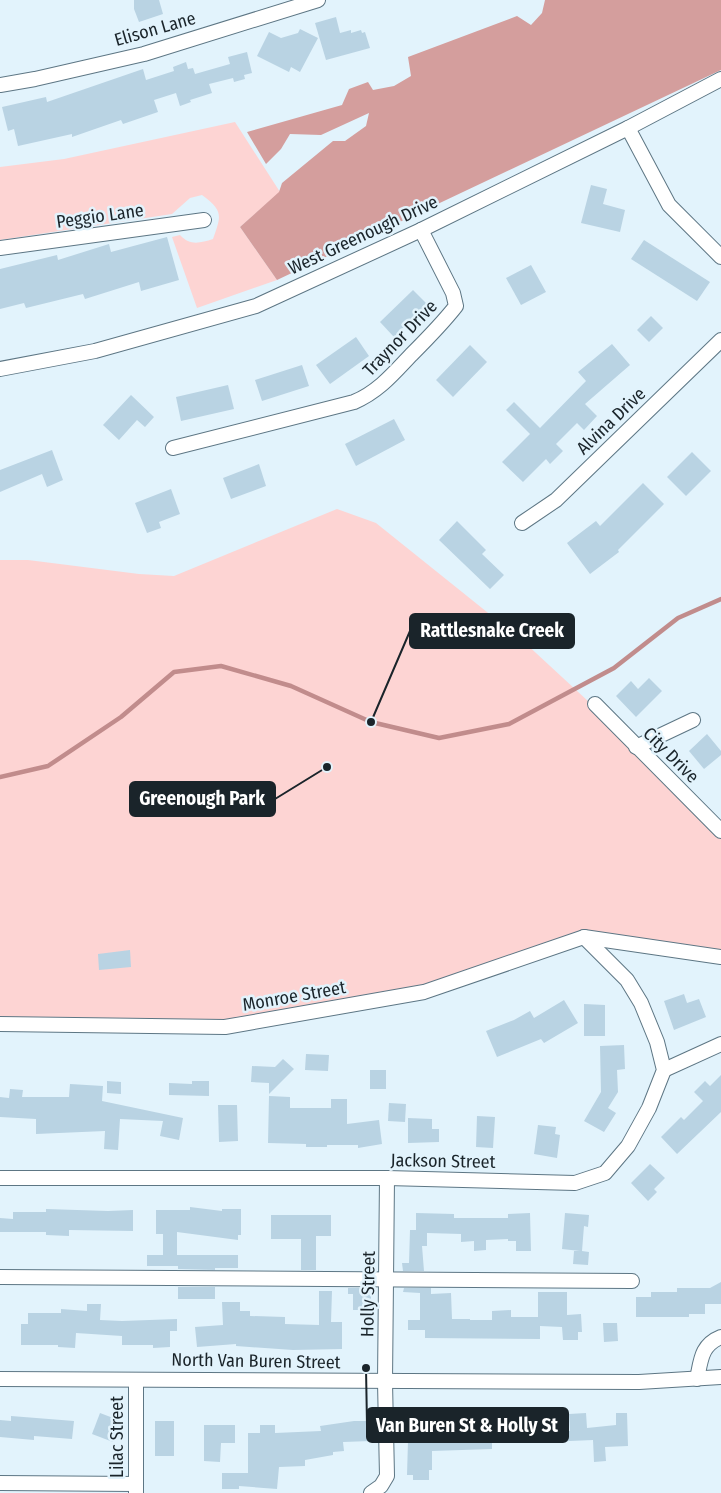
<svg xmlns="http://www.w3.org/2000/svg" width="721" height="1493" font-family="'Fira Sans Condensed',sans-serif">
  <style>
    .green { fill: #fdd4d3 }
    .forest { fill: #d49e9d }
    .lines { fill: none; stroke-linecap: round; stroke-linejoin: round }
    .stream { stroke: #c18c8c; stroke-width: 4.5 }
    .building { fill: #b9d3e3 }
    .minor-casing { stroke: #5d7684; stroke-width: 16 }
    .minor { stroke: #fff; stroke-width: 14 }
    .labels { text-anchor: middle; stroke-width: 5; stroke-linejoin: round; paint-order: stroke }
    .street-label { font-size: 18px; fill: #1a242a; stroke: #e2f3fc }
    .leader { fill: none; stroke: #1a242a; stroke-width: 2 }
    .callout-dot { fill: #1a242a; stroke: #e2f3fc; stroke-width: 2 }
    .callout { fill: #1a242a; stroke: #1a242a; stroke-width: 2 }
    .callout-label { font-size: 19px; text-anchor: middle; font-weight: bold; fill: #fff }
  </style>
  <rect width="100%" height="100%" fill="#e2f3fc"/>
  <g class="green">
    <path d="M235,122L280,192L240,227L277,280L197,308L172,237L180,235C190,246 200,243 213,239C221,216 224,211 202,195L190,198L172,214L0,240V167L64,159Z"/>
    <polygon points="337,509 376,523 523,641 589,702 721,831 721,957 584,937 424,992 225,1027 0,1024 0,560 28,560 139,574 174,576"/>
  </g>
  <polygon class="forest" points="545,0 721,0 721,70 277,280 240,227 279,192 282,183 333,141 345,141 366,126 369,113 321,135 290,134 281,149 266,164 247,132 342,105 349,89 368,82 373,90 394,86 411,76 408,57 517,16 531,25 542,13"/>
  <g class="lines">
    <polyline class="stream" points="0,777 48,766 121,717 174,672 221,666 291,686 371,722 439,738 509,724 614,668 678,618 721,599"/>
  </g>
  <g class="building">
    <polygon points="134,0 159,0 163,14 139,22 134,9"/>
    <polygon points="336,17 340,33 351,30 351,33 361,30 362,33 365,32 370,48 326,60 315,23"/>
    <polygon points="300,29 318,38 300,72 291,67 289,72 257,56 269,32 281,38 298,33"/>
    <polygon points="247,52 252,73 244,75 245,79 234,82 233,78 209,84 212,93 190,100 191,102 180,106 176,93 154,100 158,112 123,124 121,120 72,137 72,134 18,146 14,129 8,131 2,107 46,97 47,102 143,69 146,80 174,71 173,67 186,62 188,69 193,68 195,74 230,64 228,57"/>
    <polygon points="591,185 607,189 603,204 625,210 620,232 581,223"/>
    <polygon points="167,237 179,280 141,291 139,282 85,299 83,294 26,308 24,303 0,309 0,269 57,255 58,260 109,244 111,252"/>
    <polygon points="644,240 710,282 697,301 631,259"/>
    <polygon points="531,265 546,292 521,305 506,278"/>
    <polygon points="413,290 427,304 394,337 380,322"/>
    <polygon points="651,316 663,328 649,342 637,330"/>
    <polygon points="356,337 369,356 330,384 316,365"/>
    <polygon points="612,344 630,365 585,404 597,416 584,430 577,423 556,444 563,451 550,464 546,459 523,482 502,462 530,434 506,410 514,402 540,428 586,381 578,372"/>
    <polygon points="470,345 487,362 453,397 436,380"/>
    <polygon points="302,365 309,386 262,401 255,380"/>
    <polygon points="228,385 234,409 181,421 176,397"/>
    <polygon points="131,395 154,417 145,427 137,420 119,440 103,425"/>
    <polygon points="394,419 405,440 356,466 345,444"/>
    <polygon points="52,450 63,480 47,487 42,474 0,492 0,470"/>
    <polygon points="692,452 711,471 686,496 667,477"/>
    <polygon points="259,464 266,486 231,499 223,478"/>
    <polygon points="643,483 664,504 618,550 619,552 590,574 567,543 596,521 600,526"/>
    <polygon points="171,489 180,514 159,522 161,528 147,533 135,503"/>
    <polygon points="457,521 486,550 482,554 504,575 490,589 439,540"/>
    <polygon points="649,678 662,691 636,717 616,696 631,681 638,689"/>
    <polygon points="707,734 721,751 721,755 704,769 689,751"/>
    <polygon points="130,950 131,967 99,970 98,954"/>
    <polygon points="684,994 687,1003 699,999 706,1017 674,1030 664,1001"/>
    <polygon points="564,1000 578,1023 544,1043 541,1039 497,1057 486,1031 514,1020 530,1011 534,1018"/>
    <polygon points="584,1004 605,1005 605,1036 584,1036"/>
    <polygon points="624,1045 625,1069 617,1070 618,1092 608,1108 616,1113 604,1132 584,1121 601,1092 600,1046"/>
    <polygon points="306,1054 329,1055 328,1071 305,1070"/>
    <polygon points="283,1059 294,1069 269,1094 269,1083 251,1082 252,1066 275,1067"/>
    <rect x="370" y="1070" width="16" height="19"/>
    <polygon points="721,1075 721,1112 677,1154 661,1137 681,1117 684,1120 703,1101 694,1092 705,1081 710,1086"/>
    <polygon points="107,1081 121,1082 121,1094 107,1093"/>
    <polygon points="192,1081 209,1081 209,1096 169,1095 169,1083 192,1084"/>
    <polygon points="70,1084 103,1086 102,1101 183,1118 179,1140 160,1136 163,1121 120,1119 118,1150 104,1149 105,1131 36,1134 36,1119 0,1117 0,1097 9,1098 10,1089 23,1090 22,1097 69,1097"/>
    <polygon points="269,1096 290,1097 290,1108 331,1108 331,1099 347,1099 347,1124 379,1120 382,1144 358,1148 358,1145 327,1145 327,1147 306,1147 306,1144 268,1143"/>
    <polygon points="389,1103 406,1104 405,1122 388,1121"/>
    <polygon points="218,1105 237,1105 238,1141 219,1142"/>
    <polygon points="477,1116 495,1117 493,1148 476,1147"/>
    <polygon points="408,1118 432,1119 432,1129 439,1129 439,1142 408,1143"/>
    <polygon points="538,1125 556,1127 555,1134 560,1135 557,1158 534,1154"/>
    <polygon points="650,1164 665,1178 654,1189 657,1192 648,1201 631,1183"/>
    <polygon points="190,1207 222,1211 222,1209 241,1209 241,1235 238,1235 238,1240 177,1232 177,1255 238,1255 238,1268 215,1268 215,1270 178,1269 178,1266 147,1266 147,1255 163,1255 163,1234 156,1234 156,1210 190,1210"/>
    <polygon points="46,1209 108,1211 133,1210 133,1231 69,1230 69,1236 46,1235 46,1232 0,1232 0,1218 13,1219 13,1212 46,1212"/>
    <polygon points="416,1213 454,1214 454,1218 508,1218 508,1214 530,1213 531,1251 516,1251 516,1241 508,1241 508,1239 486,1240 486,1250 474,1251 474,1241 461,1242 461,1234 427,1233 427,1246 422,1246 424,1271 403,1271 402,1263 409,1263 410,1230 416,1230"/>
    <polygon points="565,1213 589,1215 588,1227 584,1226 582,1251 589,1252 588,1265 573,1264 574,1251 580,1251 562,1249"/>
    <polygon points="271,1215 331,1215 331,1236 316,1236 316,1270 301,1270 301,1239 271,1239"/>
    <polygon points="721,1282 721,1304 705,1304 705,1314 689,1314 689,1317 636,1317 636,1297 651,1297 651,1292 677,1292 677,1288 710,1288"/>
    <rect x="178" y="1287" width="37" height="12"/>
    <polygon points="348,1288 371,1288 371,1310 353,1310 353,1294 348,1294"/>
    <polygon points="404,1288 431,1288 431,1294 451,1293 452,1319 470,1319 470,1320 492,1320 492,1311 511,1310 511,1317 538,1317 538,1292 567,1292 567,1315 581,1314 582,1332 578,1332 578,1340 563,1340 562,1327 540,1326 540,1339 425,1338 425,1330 408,1330 408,1320 420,1320 420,1293 403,1292"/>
    <polygon points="319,1291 332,1291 331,1322 342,1322 342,1349 293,1350 236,1346 236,1344 197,1347 195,1327 223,1325 222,1302 240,1302 240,1311 250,1311 250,1316 285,1317 285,1324 319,1325"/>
    <polygon points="87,1304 101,1304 100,1320 122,1321 177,1319 177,1331 170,1331 170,1347 153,1348 153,1345 122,1345 122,1336 76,1333 75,1348 58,1347 58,1345 21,1345 21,1324 28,1324 28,1313 61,1313 61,1309 87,1311"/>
    <polygon points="603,1323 617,1323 618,1341 604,1342"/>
    <polygon points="532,1410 549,1410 548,1431 570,1431 569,1414 586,1413 587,1428 616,1425 616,1413 627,1413 628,1446 605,1447 606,1461 594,1462 593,1440 546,1442 492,1440 492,1449 432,1451 432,1470 429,1470 429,1480 413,1480 413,1475 407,1475 408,1441 406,1441 406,1430 404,1430 404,1416 433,1416 433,1425 497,1426 498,1416 532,1417"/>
    <polygon points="100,1413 121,1421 113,1442 92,1434"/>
    <polygon points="11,1416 74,1421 72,1439 34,1436 34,1440 0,1437 0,1420 11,1421"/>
    <rect x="155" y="1421" width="19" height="35"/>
    <polygon points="354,1421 371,1421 371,1441 343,1442 344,1451 333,1452 333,1455 305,1460 305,1466 279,1467 277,1489 239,1486 239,1489 222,1489 222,1473 248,1473 248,1433 260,1433 260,1425 275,1425 275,1433 321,1431 320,1426"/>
    <polygon points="204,1425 235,1425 235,1443 221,1443 220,1462 204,1461"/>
  </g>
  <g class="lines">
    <defs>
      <g id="minor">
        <polyline points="0,85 35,79 144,54 318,0"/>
        <polyline points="628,128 669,205 721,257"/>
        <polyline points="0,248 204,220"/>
        <polyline points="0,369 95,351 256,306 421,230 628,128 721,79"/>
        <path d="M173,448L354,402C378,392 393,374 411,355C427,339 442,324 456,306L453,293L421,230"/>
        <polyline points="522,523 556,500 721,340"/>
        <polyline points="595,704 721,831"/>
        <polyline points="636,747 693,720"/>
        <polyline points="0,1024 225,1027 424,992 584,937 721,957"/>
        <polyline points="664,1070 721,1044"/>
        <polyline points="0,1178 387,1178 575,1183 605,1173 628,1146 649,1108 664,1070 657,1042 641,1003 627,980 584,937"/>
        <polyline points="0,1277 632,1281"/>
        <polyline points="0,1379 639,1382 721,1377"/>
        <path d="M697,1379C701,1360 701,1345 721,1337"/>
        <polyline points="136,1380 136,1492"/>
        <polyline points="0,1483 136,1484"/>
        <polyline points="371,1493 381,1486 387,1476 385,1382 387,1178"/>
      </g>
    </defs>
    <use href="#minor" class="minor-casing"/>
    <use href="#minor" class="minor"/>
  </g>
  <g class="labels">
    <g class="street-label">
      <text transform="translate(155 29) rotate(-16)" y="6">Elison Lane</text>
      <text transform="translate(100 216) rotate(-8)" y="6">Peggio Lane</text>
      <text transform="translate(363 235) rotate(-25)" y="6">West Greenough Drive</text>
      <text transform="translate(400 338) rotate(-46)" y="6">Traynor Drive</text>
      <text transform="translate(611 421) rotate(-44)" y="6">Alvina Drive</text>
      <text transform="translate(671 755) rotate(45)" y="6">City Drive</text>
      <text transform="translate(294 996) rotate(-10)" y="6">Monroe Street</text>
      <text transform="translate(443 1161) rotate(1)" y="6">Jackson Street</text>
      <text transform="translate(368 1294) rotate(-89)" y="6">Holly Street</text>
      <text transform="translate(256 1361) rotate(1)" y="6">North Van Buren Street</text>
      <text transform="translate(117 1437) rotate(-90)" y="6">Lilac Street</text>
    </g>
  </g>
  <path class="leader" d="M371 722L410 631M327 767L275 799M366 1368L367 1425"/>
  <g class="callout-dot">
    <circle cx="371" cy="722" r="5"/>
    <circle cx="327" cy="767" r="5"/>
    <circle cx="366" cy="1368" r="5"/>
  </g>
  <g class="callout">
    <rect x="410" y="614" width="164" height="34" rx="5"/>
    <rect x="130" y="782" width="145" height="34" rx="5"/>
    <rect x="367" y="1408" width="201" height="34" rx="5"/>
  </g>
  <g class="callout-label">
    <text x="492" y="637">Rattlesnake Creek</text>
    <text x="202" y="805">Greenough Park</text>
    <text x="467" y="1432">Van Buren St &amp; Holly St</text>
  </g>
</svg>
